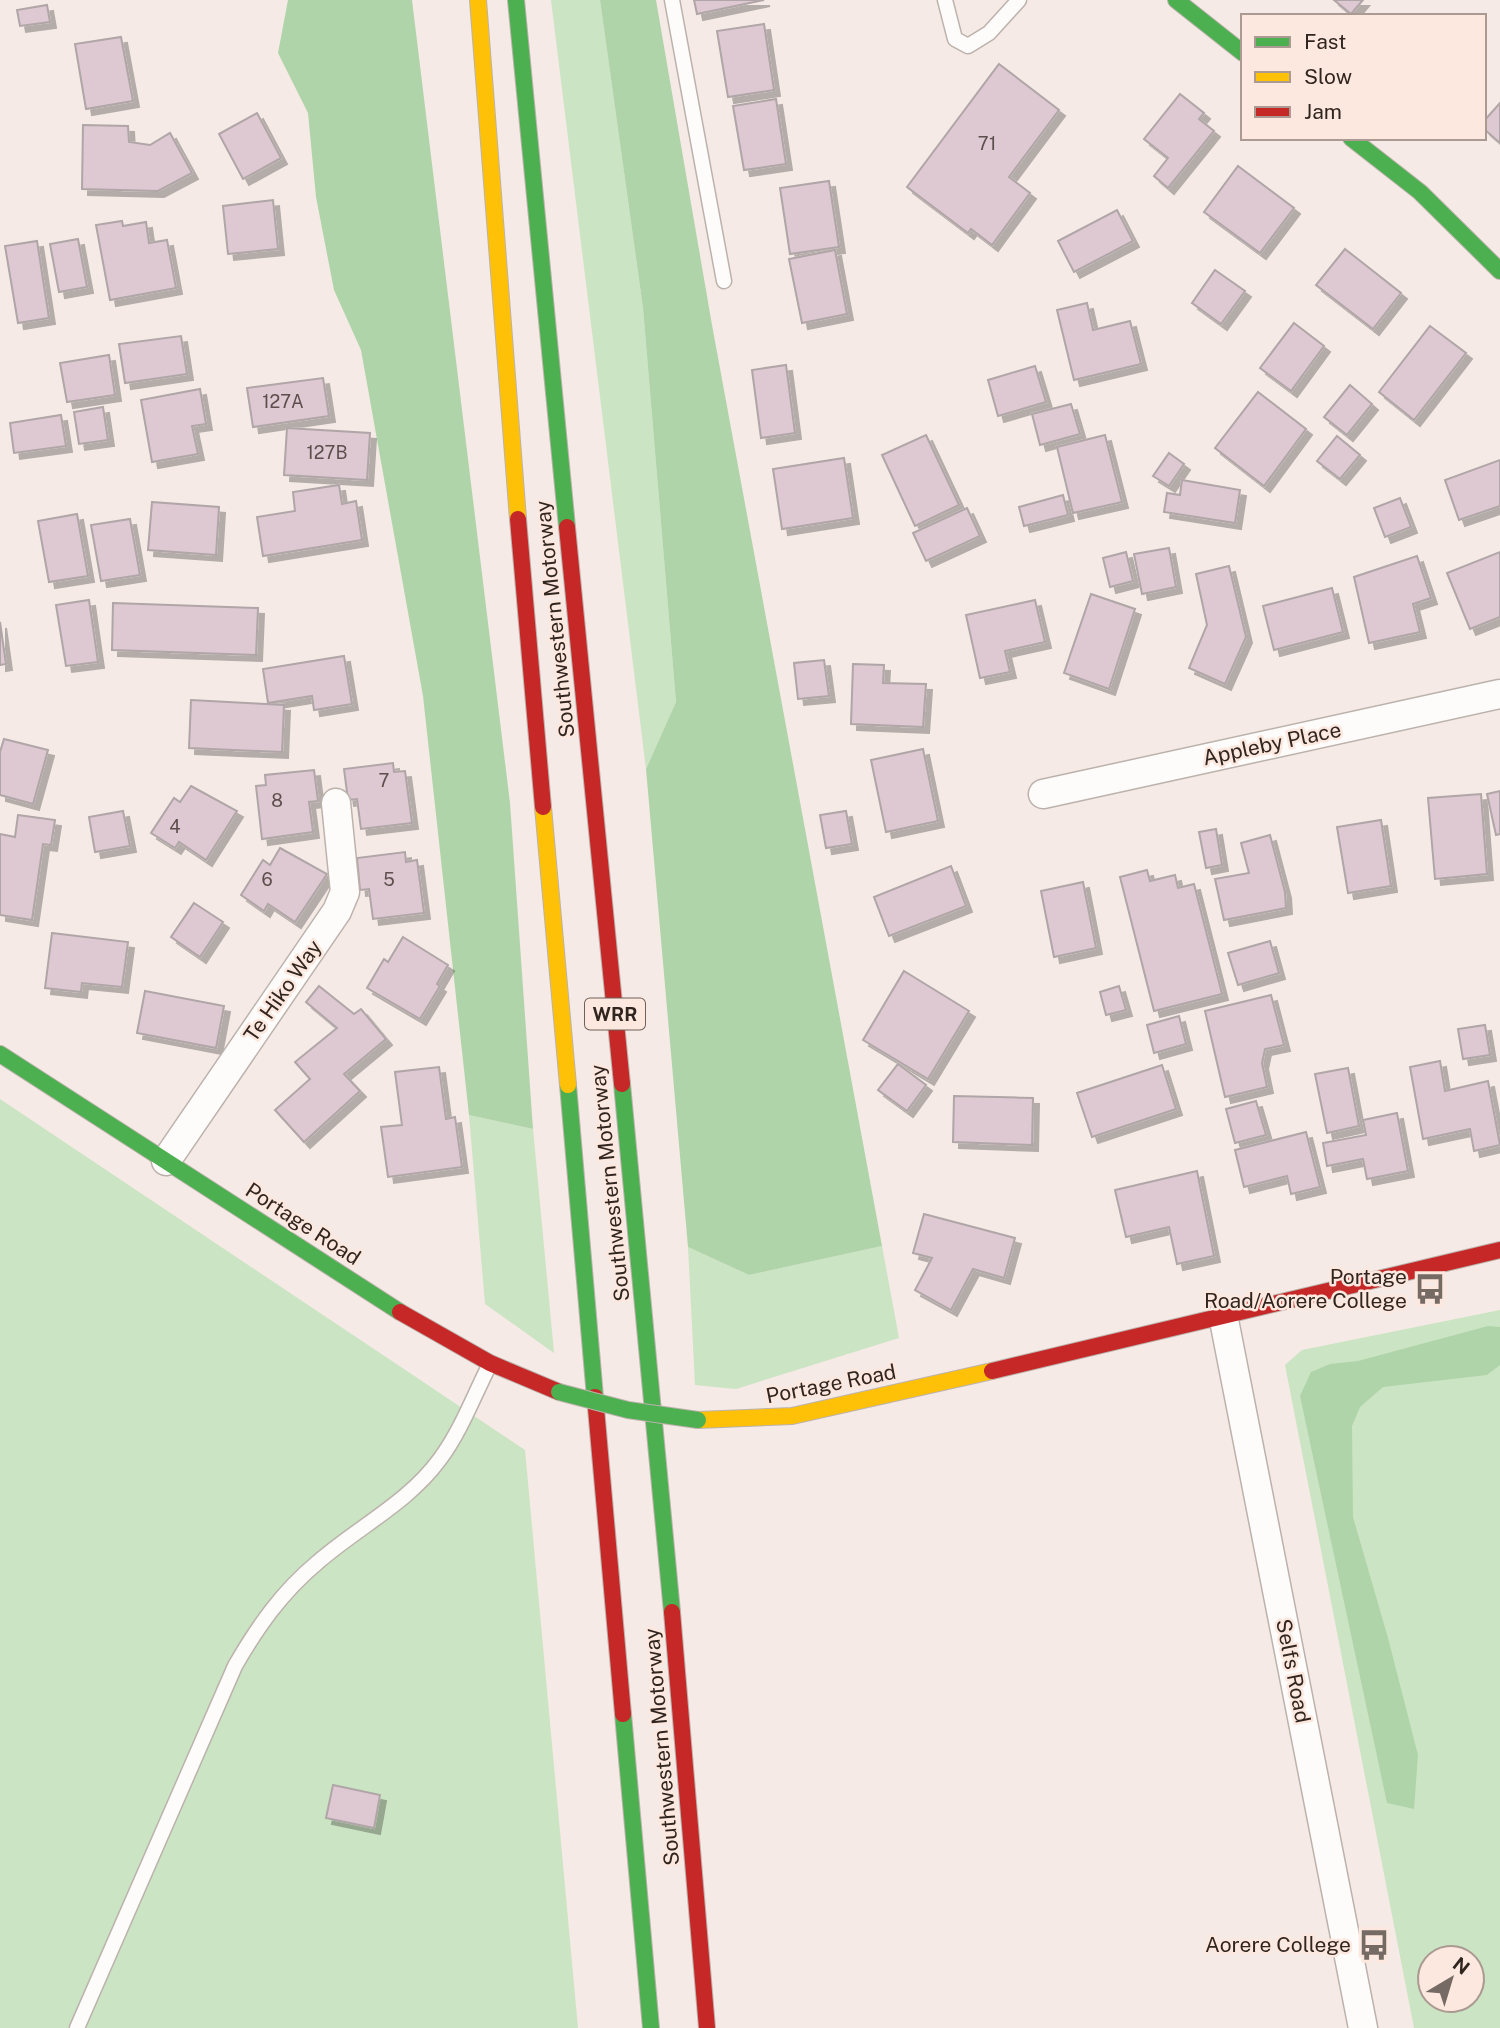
<svg xmlns="http://www.w3.org/2000/svg" width="1500" height="2028" font-family="'Public Sans',sans-serif">
  <style>
    .green { fill: #cbe4c3; fill-rule: evenodd }
    .forest { fill: #b0d4aa }
    .building { fill: #dec8d2; stroke: #b0a6a7; stroke-width: 2; filter: url(#shadow) }
    .lines { fill: none; stroke-linecap: round; stroke-linejoin: round }
    .lane-casing { stroke: #bcb2ac; stroke-width: 17 }
    .street-casing { stroke: #bcb2ac; stroke-width: 31 }
    .fast-casing { stroke: #bcb2ac; stroke-width: 18 }
    .slow-casing { stroke: #bcb2ac; stroke-width: 18 }
    .jam-casing { stroke: #bcb2ac; stroke-width: 18 }
    .lane { stroke: #fefcfb; stroke-width: 14 }
    .street { stroke: #fefcfb; stroke-width: 28 }
    .fast { stroke: #4caf50; stroke-width: 16 }
    .slow { stroke: #ffc107; stroke-width: 16 }
    .jam { stroke: #c62828; stroke-width: 16 }
    .fast-bridge-casing { stroke: #bcb2ac; stroke-width: 18; stroke-linecap: butt }
    .fast-bridge { stroke: #4caf50; stroke-width: 16 }
    .labels { text-anchor: middle; stroke-width: 5; stroke-linejoin: round; paint-order: stroke }
    .number-label { font-size: 18px; fill: #5c4e4c }
    .shield { fill: #fce8de; stroke: #6e6058; stroke-width: 2 }
    .shield-label { font-size: 19px; font-weight: bold; fill: #31251f }
    .street-label { font-size: 21px; fill: #31251f; stroke: #fce8de }
    .poi-label { font-size: 21px; fill: #31251f; stroke: #fce8de; text-anchor: end }
  </style>
  <defs>
    <filter id="shadow"><feDropShadow dx="6" dy="6" stdDeviation="0" flood-color="#0004"/></filter>
  </defs>
  <rect width="100%" height="100%" fill="#f5eae5"/>
  <g class="green">
    <polygon points="551,0 600,0 643,308 676,702 646,769"/>
    <polygon points="0,1099 525,1450 578,2028 0,2028"/>
    <polygon points="469,1115 533,1129 554,1353 485,1304"/>
    <polygon points="882,1246 899,1338 736,1389 695,1385 688,1247 749,1275"/>
    <path d="M1500,1310V2028H1414L1285,1365L1302,1350ZM1430,1958H1472V2000H1430Z"/>
  </g>
  <g class="forest">
    <polygon points="288,0 412,0 510,803 533,1129 469,1115 423,696 361,350 334,290 316,197 308,113 278,53"/>
    <polygon points="600,0 656,0 712,325 882,1246 749,1275 688,1247 646,769 676,702 643,308"/>
    <polygon points="1488,1326 1500,1327 1500,1365 1487,1375 1383,1387 1360,1407 1352,1426 1353,1517 1388,1638 1418,1755 1414,1809 1387,1803 1300,1396 1311,1372 1330,1364 1358,1361"/>
  </g>
  <g class="building">
    <polygon points="694,0 764,0 697,14"/>
    <polygon points="1334,0 1363,0 1351,14"/>
    <polygon points="47,5 50,22 20,26 17,10"/>
    <polygon points="764,24 774,90 728,97 717,31"/>
    <polygon points="121,37 133,101 86,109 75,44"/>
    <polygon points="999,64 1059,110 1009,177 1030,193 992,245 971,229 968,233 907,187"/>
    <polygon points="1180,94 1204,113 1199,119 1214,131 1168,188 1154,176 1168,158 1144,139"/>
    <polygon points="776,99 786,164 744,170 733,106"/>
    <polygon points="1500,103 1500,143 1484,129 1484,121"/>
    <polygon points="257,113 281,158 243,179 219,134"/>
    <polygon points="83,125 128,126 129,142 150,145 170,133 192,173 158,191 82,189"/>
    <polygon points="1238,166 1294,208 1260,253 1204,212"/>
    <polygon points="829,181 839,247 790,254 780,188"/>
    <polygon points="273,200 278,249 228,254 223,206"/>
    <polygon points="1117,210 1133,241 1074,272 1058,241"/>
    <polygon points="122,221 123,226 146,222 149,243 167,240 176,288 110,300 96,225"/>
    <polygon points="78,239 87,287 59,292 50,244"/>
    <polygon points="37,241 49,318 18,323 5,246"/>
    <polygon points="1345,249 1401,293 1373,329 1316,285"/>
    <polygon points="835,250 847,314 802,323 789,259"/>
    <polygon points="1215,270 1245,291 1221,324 1192,303"/>
    <polygon points="1087,303 1093,330 1130,321 1141,364 1074,380 1057,310"/>
    <polygon points="1294,323 1324,346 1291,391 1260,368"/>
    <polygon points="1430,326 1466,353 1414,420 1379,392"/>
    <polygon points="181,336 187,374 125,383 119,344"/>
    <polygon points="109,355 115,395 67,402 60,363"/>
    <polygon points="786,365 795,433 761,438 752,370"/>
    <polygon points="1035,366 1046,402 998,416 988,380"/>
    <polygon points="323,378 329,416 253,427 247,388"/>
    <polygon points="1350,385 1372,404 1347,435 1324,417"/>
    <polygon points="200,389 206,424 192,426 198,454 152,462 141,400"/>
    <polygon points="1258,392 1306,429 1264,486 1215,448"/>
    <polygon points="1071,404 1080,434 1040,445 1032,414"/>
    <polygon points="103,407 108,440 79,444 74,412"/>
    <polygon points="61,415 66,446 14,453 10,423"/>
    <polygon points="287,428 370,433 367,480 284,475"/>
    <polygon points="926,435 959,505 915,526 882,455"/>
    <polygon points="1105,435 1122,502 1073,513 1057,447"/>
    <polygon points="1337,436 1360,455 1340,479 1317,461"/>
    <polygon points="1169,453 1184,464 1169,486 1153,476"/>
    <polygon points="844,458 853,518 782,529 773,469"/>
    <polygon points="1500,460 1500,506 1459,520 1445,480"/>
    <polygon points="1182,480 1240,490 1235,523 1164,512 1167,493 1180,495"/>
    <polygon points="339,485 342,504 356,501 362,540 263,556 257,517 295,511 293,492"/>
    <polygon points="1063,495 1068,515 1024,526 1019,507"/>
    <polygon points="1400,498 1411,527 1385,537 1374,508"/>
    <polygon points="152,502 219,507 216,555 148,550"/>
    <polygon points="967,508 980,536 926,561 913,533"/>
    <polygon points="77,514 88,576 49,582 38,521"/>
    <polygon points="130,519 140,575 101,581 91,525"/>
    <polygon points="1169,548 1176,587 1142,594 1134,554"/>
    <polygon points="1126,552 1133,581 1110,587 1103,558"/>
    <polygon points="1500,552 1500,617 1470,629 1447,573"/>
    <polygon points="1417,556 1431,598 1413,604 1420,632 1369,643 1354,577"/>
    <polygon points="1229,566 1246,637 1225,684 1189,668 1207,625 1196,574"/>
    <polygon points="1332,588 1343,632 1274,650 1263,606"/>
    <polygon points="1091,594 1135,609 1109,689 1064,673"/>
    <polygon points="89,600 98,662 66,666 56,605"/>
    <polygon points="1035,600 1045,642 1005,651 1010,672 980,678 966,615"/>
    <polygon points="113,603 258,608 256,655 112,650"/>
    <polygon points="0,622 6,664 0,665"/>
    <polygon points="344,656 352,704 314,710 312,696 268,703 263,669"/>
    <polygon points="824,660 829,696 798,699 794,663"/>
    <polygon points="853,664 884,665 883,683 926,684 923,727 851,724"/>
    <polygon points="191,700 284,705 282,752 189,748"/>
    <polygon points="4,739 48,750 33,804 0,795 0,752"/>
    <polygon points="923,749 938,821 886,832 871,760"/>
    <polygon points="393,763 394,772 405,771 412,823 361,829 357,799 348,800 344,769"/>
    <polygon points="314,770 318,801 309,802 313,832 262,839 256,786 266,785 265,775"/>
    <polygon points="191,786 237,811 206,860 179,842 175,848 151,833 174,798 180,802"/>
    <polygon points="1500,791 1500,834 1496,835 1487,794"/>
    <polygon points="1481,794 1487,874 1435,879 1428,798"/>
    <polygon points="123,811 130,846 95,852 89,817"/>
    <polygon points="846,811 852,844 826,848 820,815"/>
    <polygon points="18,815 55,820 51,845 43,844 32,920 0,915 0,834 15,837"/>
    <polygon points="1381,820 1391,886 1348,893 1337,827"/>
    <polygon points="1216,829 1222,865 1206,868 1199,832"/>
    <polygon points="1270,835 1285,892 1286,908 1224,920 1215,879 1249,873 1241,843"/>
    <polygon points="280,848 327,874 295,922 268,904 264,911 241,895 263,860 270,865"/>
    <polygon points="405,852 406,862 417,860 424,913 373,919 369,889 360,890 357,858"/>
    <polygon points="951,866 966,906 889,936 874,897"/>
    <polygon points="1147,870 1150,881 1175,875 1178,888 1194,884 1222,994 1154,1011 1120,877"/>
    <polygon points="1083,882 1096,948 1054,957 1041,891"/>
    <polygon points="194,903 223,922 200,957 171,937"/>
    <polygon points="52,933 128,942 122,987 82,983 81,992 45,988"/>
    <polygon points="403,937 448,965 437,984 440,986 420,1019 367,988 384,959 388,962"/>
    <polygon points="1270,941 1279,973 1238,985 1228,953"/>
    <polygon points="904,971 969,1011 928,1079 863,1040"/>
    <polygon points="319,986 354,1014 361,1009 386,1039 344,1074 360,1091 304,1142 275,1110 310,1079 295,1062 337,1028 306,1002"/>
    <polygon points="1119,986 1126,1010 1106,1015 1100,992"/>
    <polygon points="145,991 224,1006 216,1048 137,1033"/>
    <polygon points="1271,995 1284,1045 1265,1049 1262,1063 1267,1087 1225,1097 1205,1011"/>
    <polygon points="1179,1016 1186,1044 1154,1053 1147,1025"/>
    <polygon points="1485,1025 1490,1055 1463,1059 1458,1029"/>
    <polygon points="1440,1061 1445,1091 1488,1081 1500,1145 1474,1151 1470,1129 1423,1139 1410,1067"/>
    <polygon points="898,1064 926,1085 907,1111 878,1090"/>
    <polygon points="1162,1065 1176,1109 1092,1137 1077,1093"/>
    <polygon points="439,1067 446,1119 455,1117 462,1167 388,1177 381,1127 402,1125 395,1072"/>
    <polygon points="1348,1068 1359,1126 1327,1133 1315,1074"/>
    <polygon points="954,1096 1033,1098 1032,1145 953,1142"/>
    <polygon points="1256,1101 1266,1135 1235,1143 1226,1109"/>
    <polygon points="1397,1113 1408,1171 1367,1179 1363,1159 1327,1166 1323,1143 1366,1135 1363,1120"/>
    <polygon points="1306,1132 1320,1187 1291,1194 1287,1176 1244,1187 1235,1150"/>
    <polygon points="1197,1171 1214,1256 1177,1264 1169,1227 1126,1237 1115,1190"/>
    <polygon points="924,1214 1015,1238 1004,1278 973,1269 951,1310 915,1290 932,1258 913,1253"/>
    <polygon points="333,1785 380,1795 374,1828 326,1818"/>
  </g>
  <g class="lines">
    <defs>
      <g id="lane">
        <polyline points="672,0 724,281"/>
        <polyline points="945,0 955,39 968,46 989,33 1019,0"/>
        <path d="M77,2028L235,1666C258,1626 282,1592 318,1562C358,1527 408,1503 440,1459C461,1431 474,1395 490,1364"/>
      </g>
      <g id="street">
        <polyline points="1043,794 1500,694"/>
        <polyline points="166,1161 337,911 345,892 336,803"/>
        <polyline points="1223,1315 1363,2028"/>
      </g>
      <g id="fast">
        <polyline points="516,0 567,527"/>
        <polyline points="1176,0 1243,53"/>
        <polyline points="1351,138 1420,192 1500,271"/>
        <polyline points="0,1054 400,1312"/>
        <polyline points="622,1084 672,1612"/>
        <polyline points="568,1085 595,1397"/>
        <polyline points="623,1714 651,2028"/>
      </g>
      <g id="slow">
        <polyline points="478,0 518,519"/>
        <polyline points="543,807 568,1085"/>
        <polyline points="698,1420 792,1416 992,1371"/>
      </g>
      <g id="jam">
        <polyline points="518,519 543,807"/>
        <polyline points="567,527 622,1084"/>
        <polyline points="400,1312 490,1363 559,1392"/>
        <polyline points="992,1371 1500,1250"/>
        <polyline points="595,1397 623,1714"/>
        <polyline points="672,1612 707,2028"/>
      </g>
    </defs>
    <use href="#lane" class="lane-casing"/>
    <use href="#street" class="street-casing"/>
    <use href="#fast" class="fast-casing"/>
    <use href="#slow" class="slow-casing"/>
    <use href="#jam" class="jam-casing"/>
    <use href="#lane" class="lane"/>
    <use href="#street" class="street"/>
    <use href="#fast" class="fast"/>
    <use href="#slow" class="slow"/>
    <use href="#jam" class="jam"/>
    <defs>
      <polyline id="fast-bridge" points="559,1392 628,1410 698,1420"/>
    </defs>
    <use href="#fast-bridge" class="fast-bridge-casing"/>
    <use href="#fast-bridge" class="fast-bridge"/>
  </g>
  <defs>
    <symbol id="bus-bare" viewBox="-9 -9 18 18"><path d="M-5-6H5V4H4V6H2V4H-2V6H-4V4H-5ZM-3.5-4V0h7V-4ZM-3.5 1.2v1.5H-2V1.2ZM2 1.2v1.5H3.5V1.2Z" fill="#766a64" stroke="#fce8de" stroke-width="2.5" paint-order="stroke"/></symbol>
  </defs>
  <g fill-rule="evenodd">
    <use href="#bus-bare" x="1408" y="1267" width="44" height="44"/>
    <use href="#bus-bare" x="1352" y="1923" width="44" height="44"/>
  </g>
  <g class="labels">
    <g class="number-label">
      <text x="987" y="150">71</text>
      <text x="283" y="408">127A</text>
      <text x="327" y="459">127B</text>
      <text x="384" y="787">7</text>
      <text x="277" y="807">8</text>
      <text x="175" y="833">4</text>
      <text x="267" y="886">6</text>
      <text x="389" y="886">5</text>
    </g>
    <rect class="shield" x="585" y="998.5" width="60" height="31" rx="5"/>
    <g class="shield-label">
      <text x="615" y="1021">WRR</text>
    </g>
    <g class="street-label">
      <text transform="translate(555 619) rotate(-96)" y="7">Southwestern Motorway</text>
      <text transform="translate(1272 744) rotate(-12)" y="7">Appleby Place</text>
      <text transform="translate(283 991) rotate(-55)" y="7">Te Hiko Way</text>
      <text transform="translate(610 1183) rotate(-96)" y="7">Southwestern Motorway</text>
      <text transform="translate(303 1224) rotate(33)" y="7">Portage Road</text>
      <text transform="translate(831 1384) rotate(-11)" y="7">Portage Road</text>
      <text transform="translate(1293 1671) rotate(79)" y="7">Selfs Road</text>
      <text transform="translate(662 1747) rotate(-95)" y="7">Southwestern Motorway</text>
    </g>
    <g class="poi-label">
      <text x="1407" y="1284">Portage<tspan x="1407" dy="24">Road/Aorere College</tspan></text>
      <text x="1351" y="1952">Aorere College</text>
    </g>
  </g>
  <rect x="1241" y="14" width="245" height="126" fill="#fce8de" stroke="#ab9a92" stroke-width="2"/>
  <rect x="1255" y="37" width="35" height="10" fill="#4caf50" stroke="#ab9a92" stroke-width="2"/>
  <text x="1304" y="49" font-size="21" fill="#31251f">Fast</text>
  <rect x="1255" y="72" width="35" height="10" fill="#ffc107" stroke="#ab9a92" stroke-width="2"/>
  <text x="1304" y="84" font-size="21" fill="#31251f">Slow</text>
  <rect x="1255" y="107" width="35" height="10" fill="#c62828" stroke="#ab9a92" stroke-width="2"/>
  <text x="1304" y="119" font-size="21" fill="#31251f">Jam</text>
  <g transform="translate(1451 1979) rotate(38)"><circle r="33" fill="#fce8de" stroke="#ab9a92" stroke-width="2"/>
  <path d="M0-5L12 26L0 18L-12 26Z" fill="#766a64"/>
  <text y="-10" font-size="19" font-weight="bold" text-anchor="middle" fill="#31251f">N</text>
  </g>
</svg>
